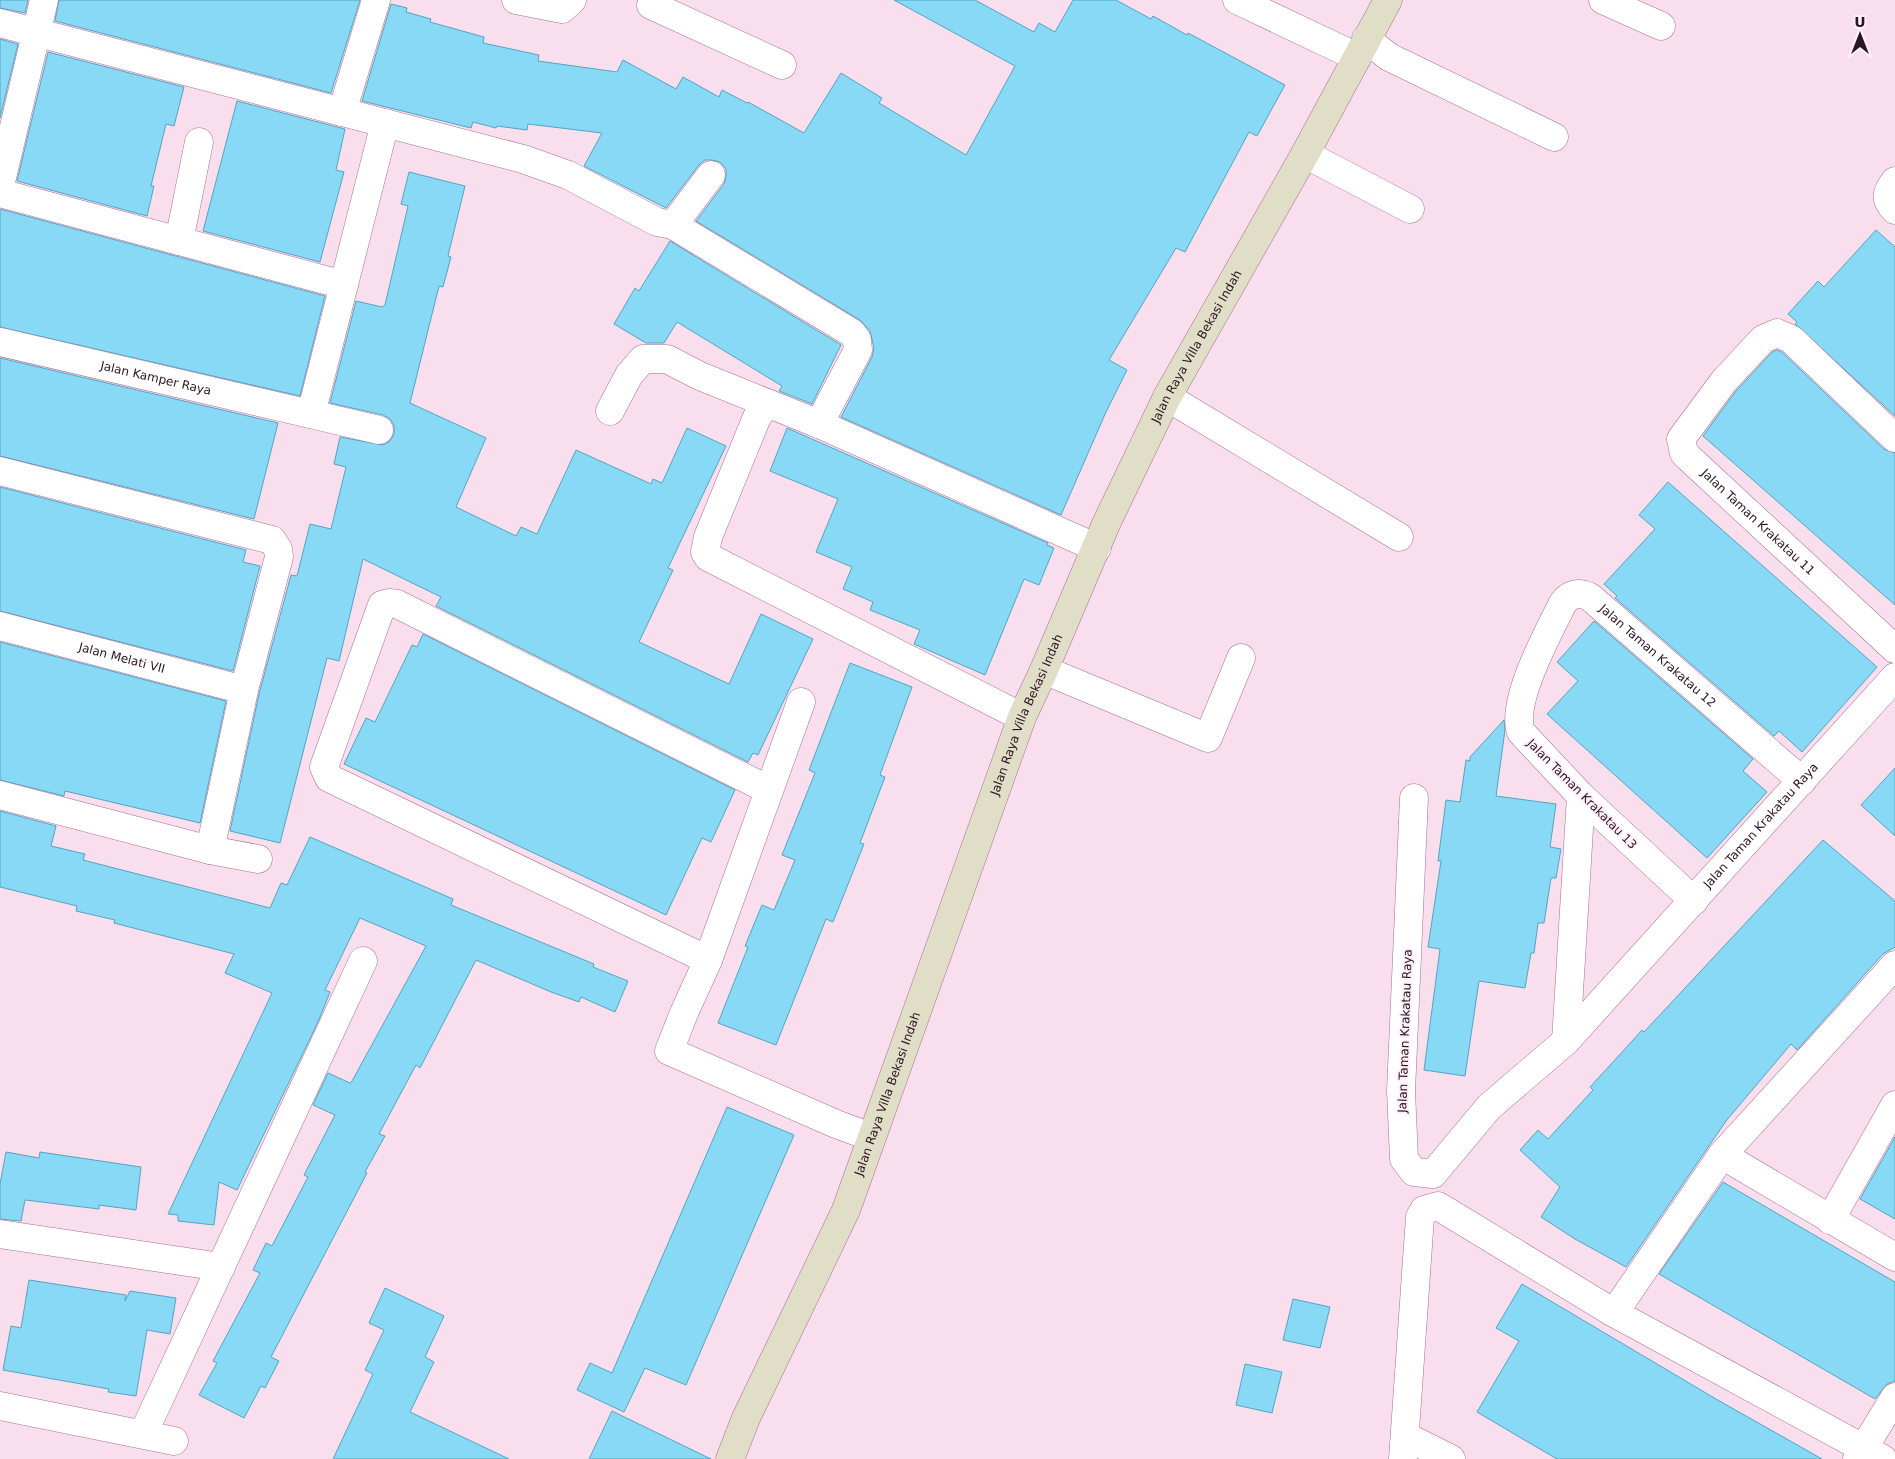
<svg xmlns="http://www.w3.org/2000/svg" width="1895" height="1459" font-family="'DejaVu Sans',sans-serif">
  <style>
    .building { fill: #88d9f5; stroke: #54a4bf }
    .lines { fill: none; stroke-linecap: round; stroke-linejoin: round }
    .street-casing { stroke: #a96f93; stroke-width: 29 }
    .secondary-casing { stroke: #a96f93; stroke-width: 29 }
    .street { stroke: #fff; stroke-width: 28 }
    .secondary { stroke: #e1dec7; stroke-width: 28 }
    .labels { text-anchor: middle; stroke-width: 4; stroke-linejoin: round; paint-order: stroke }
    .street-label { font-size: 12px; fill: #2b1423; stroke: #fef0f8 }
  </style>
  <rect width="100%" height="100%" fill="#f9dfee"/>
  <g class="building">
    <polygon points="0,0 28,0 25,13 0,8"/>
    <polygon points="59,0 360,0 331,93 55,21"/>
    <polygon points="894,0 975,0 1034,32 1039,23 1055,32 1073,0 1116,0 1151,19 1153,16 1187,35 1188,33 1285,85 1257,136 1249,132 1185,252 1176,248 1109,360 1127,370 1106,412 1061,515 841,417 872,357 874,348 870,331 860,320 696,221 724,184 726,176 726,169 720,162 712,160 705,160 699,165 666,208 584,166 602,133 528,124 527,130 497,126 496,128 473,122 471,128 362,101 391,4 407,8 406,12 431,19 430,22 484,37 483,43 539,55 538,61 617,72 623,60 676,89 683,77 719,97 722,90 747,103 748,102 804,133 841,73 882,98 879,103 966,155 1015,66"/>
    <polygon points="0,39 18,44 0,118"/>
    <polygon points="48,52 184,87 174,126 166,124 151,186 154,186 147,216 17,181"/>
    <polygon points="237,101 345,129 336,170 344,172 320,262 203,231"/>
    <polygon points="409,172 465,186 448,256 451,257 443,287 439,286 410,403 486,438 456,507 516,536 521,527 537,534 576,450 651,484 653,479 662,483 687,428 726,446 668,568 673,570 639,642 729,684 761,614 813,639 758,755 753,753 748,762 436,606 441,597 363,559 339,661 327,658 280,843 230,831 259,694 291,575 297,576 310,524 331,529 346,467 334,464 340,437 383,445 390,441 394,434 394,425 390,419 383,415 330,403 356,301 382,307 385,305 408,206 401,204"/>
    <polygon points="0,209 325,296 300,396 0,327"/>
    <polygon points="1876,230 1895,247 1895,416 1795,324 1797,322 1788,314 1818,281 1824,287"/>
    <polygon points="670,241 841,345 812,404 779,391 782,386 677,322 664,343 646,343 614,324 635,288 639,291"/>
    <polygon points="1777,350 1782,352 1884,449 1895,453 1895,605 1703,436 1736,391 1772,352"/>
    <polygon points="0,358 278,423 254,519 0,456"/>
    <polygon points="787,428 1048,543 1047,545 1054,548 1039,585 1024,579 985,675 914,644 920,630 870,610 873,602 843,589 852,567 816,552 838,499 770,471"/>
    <polygon points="1668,482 1877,667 1802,752 1779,731 1774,736 1615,598 1617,596 1604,584 1655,529 1639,515"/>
    <polygon points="0,487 246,550 243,562 260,566 233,671 0,611"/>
    <polygon points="1594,621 1753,759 1743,771 1767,792 1707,858 1547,714 1578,681 1557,662"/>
    <polygon points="423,634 735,790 711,842 702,838 666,915 344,764 366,718 375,722 412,645 417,647"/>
    <polygon points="0,642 226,701 200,823 65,791 64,796 0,780"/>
    <polygon points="850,663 912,687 880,775 885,777 860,843 864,844 833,922 826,919 776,1045 718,1023 748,947 745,946 762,905 774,910 795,860 782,855 815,773 809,770"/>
    <polygon points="1504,720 1505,730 1496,796 1556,804 1550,847 1561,849 1556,878 1551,878 1544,923 1538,923 1534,953 1531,953 1525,988 1479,981 1465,1076 1424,1070 1440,949 1428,947 1441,861 1438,861 1446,800 1460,802 1466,760 1470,761 1470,757"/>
    <polygon points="1895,768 1895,836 1861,805"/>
    <polygon points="0,811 56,826 51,846 85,854 83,860 270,908 281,883 287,885 310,837 453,899 451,905 594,964 593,967 628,981 615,1012 581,997 579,1002 551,992 476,960 420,1068 416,1065 379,1134 385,1136 365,1172 367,1173 271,1357 279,1361 265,1388 261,1386 244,1418 199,1395 217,1363 213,1361 260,1273 253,1270 266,1243 272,1246 308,1177 304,1175 335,1115 313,1105 328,1073 350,1083 352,1081 426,946 360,918 325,990 330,992 318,1022 237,1190 219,1182 214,1225 178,1221 178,1215 168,1214 272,993 225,973 234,954 114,923 115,920 76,911 77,906 0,887"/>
    <polygon points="1823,840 1895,901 1895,947 1883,954 1797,1050 1791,1044 1726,1121 1626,1267 1575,1239 1541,1217 1560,1187 1520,1150 1538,1130 1548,1139 1593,1090 1590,1087 1624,1050 1642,1030 1644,1032"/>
    <polygon points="727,1107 794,1135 686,1385 645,1368 624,1412 577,1390 590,1363 612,1373"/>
    <polygon points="1895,1137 1895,1219 1860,1199"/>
    <polygon points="6,1152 39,1158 40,1152 141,1167 136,1210 99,1205 99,1209 25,1200 21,1221 0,1219 0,1184"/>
    <polygon points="1723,1182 1895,1282 1895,1381 1887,1384 1875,1399 1659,1274"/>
    <polygon points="29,1280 126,1295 125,1301 130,1291 176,1298 170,1334 147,1330 136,1396 108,1392 109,1389 3,1370 11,1326 21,1328"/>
    <polygon points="1522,1284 1716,1399 1822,1459 1557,1459 1521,1438 1477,1412 1519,1341 1496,1328"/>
    <polygon points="385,1288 444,1316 425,1357 434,1362 410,1412 509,1459 333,1459 373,1374 365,1370 384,1330 369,1323"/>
    <polygon points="1293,1299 1330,1307 1320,1348 1283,1340"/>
    <polygon points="1245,1364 1282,1372 1272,1413 1236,1405"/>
    <polygon points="612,1411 711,1459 589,1459"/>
  </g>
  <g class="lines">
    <defs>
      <g id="street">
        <polyline points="516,0 562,9 572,0"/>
        <polyline points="653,0 651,5 782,65"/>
        <polyline points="1237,0 1357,57"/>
        <polyline points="1603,0 1661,26"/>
        <polyline points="0,23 523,159 568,175 657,222 673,225 711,175"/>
        <polyline points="1366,39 1389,57 1554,137"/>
        <polyline points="342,112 376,0"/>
        <polyline points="1305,154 1410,209"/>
        <path d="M1895,181C1886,193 1884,199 1895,210"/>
        <polyline points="0,186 44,0"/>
        <polyline points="0,193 344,285"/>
        <polyline points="673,225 852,333 857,340 858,350 819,424"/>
        <polyline points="179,241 199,142"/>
        <path id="s1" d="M0,342L379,430"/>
        <polyline points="1167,397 1399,537"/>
        <polyline points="767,403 757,417 708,537 705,552 708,557 1022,717"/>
        <polyline points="610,411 629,375 643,359 667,359 700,376 819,424 1097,548"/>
        <polyline points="311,414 385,123"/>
        <path id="s2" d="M1895,438L1791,339L1777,333L1763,339L1724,381L1681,439L1684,453L1689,458L1895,649"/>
        <polyline points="0,471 272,540 278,549 279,557 244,690 210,850 0,795"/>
        <path id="s3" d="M0,626L244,690"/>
        <polyline points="1044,670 1208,738 1241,658"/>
        <polyline points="801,702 708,960 684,1013 669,1051 836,1124 871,1137"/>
        <path id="s4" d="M1414,798L1401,1091L1404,1159L1414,1172L1433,1174L1489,1107L1566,1041L1895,677"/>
        <polyline points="210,850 258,859"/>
        <path id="s5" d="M1694,901L1581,796L1521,732C1510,702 1549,631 1563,603C1571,593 1579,592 1590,597L1802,781"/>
        <polyline points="708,960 329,778 324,767 382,605 389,603 397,604 769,790"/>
        <polyline points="1566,1041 1581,796"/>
        <polyline points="1722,1155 1895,1257"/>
        <polyline points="1830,1220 1895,1105"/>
        <polyline points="0,1234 221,1267"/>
        <polyline points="1614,1313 1722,1155 1895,965"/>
        <polyline points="0,1406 174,1441"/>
        <polyline points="143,1434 363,961"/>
        <polyline points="1405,1436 1451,1459"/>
        <polyline points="1403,1459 1420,1217 1424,1210 1438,1206 1614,1313 1883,1459"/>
        <polyline points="1857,1459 1895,1397"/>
      </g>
      <g id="secondary">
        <path id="s6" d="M730,1459L746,1418L846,1210L1022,717L1044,670L1106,524L1167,397L1305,154L1388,0"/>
      </g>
    </defs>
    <use href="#street" class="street-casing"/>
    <use href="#secondary" class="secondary-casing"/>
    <use href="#street" class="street"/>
    <use href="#secondary" class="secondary"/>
  </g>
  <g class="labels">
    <g class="street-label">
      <text dy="4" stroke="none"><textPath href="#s6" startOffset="1208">Jalan Raya Villa Bekasi Indah</textPath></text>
      <text dy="4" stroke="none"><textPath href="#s1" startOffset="160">Jalan Kamper Raya</textPath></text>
      <text dy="4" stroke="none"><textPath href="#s2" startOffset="419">Jalan Taman Krakatau 11</textPath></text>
      <text dy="4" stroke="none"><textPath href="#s5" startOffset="500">Jalan Taman Krakatau 12</textPath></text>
      <text dy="4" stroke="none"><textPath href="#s3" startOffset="126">Jalan Melati VII</textPath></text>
      <text dy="4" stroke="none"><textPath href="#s6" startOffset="802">Jalan Raya Villa Bekasi Indah</textPath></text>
      <text transform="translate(1582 794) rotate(45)" y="4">Jalan Taman Krakatau 13</text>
      <text dy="4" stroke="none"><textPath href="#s4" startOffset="876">Jalan Taman Krakatau Raya</textPath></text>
      <text transform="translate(1405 1031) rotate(-88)" y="4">Jalan Taman Krakatau Raya</text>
      <text dy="4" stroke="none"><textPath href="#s6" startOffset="398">Jalan Raya Villa Bekasi Indah</textPath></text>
    </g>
  </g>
  <g transform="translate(1860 35)" stroke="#fef0f8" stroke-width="4" paint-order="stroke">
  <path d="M0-4L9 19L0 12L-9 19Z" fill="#2b1423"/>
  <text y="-8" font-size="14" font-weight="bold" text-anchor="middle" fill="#2b1423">U</text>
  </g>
</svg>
